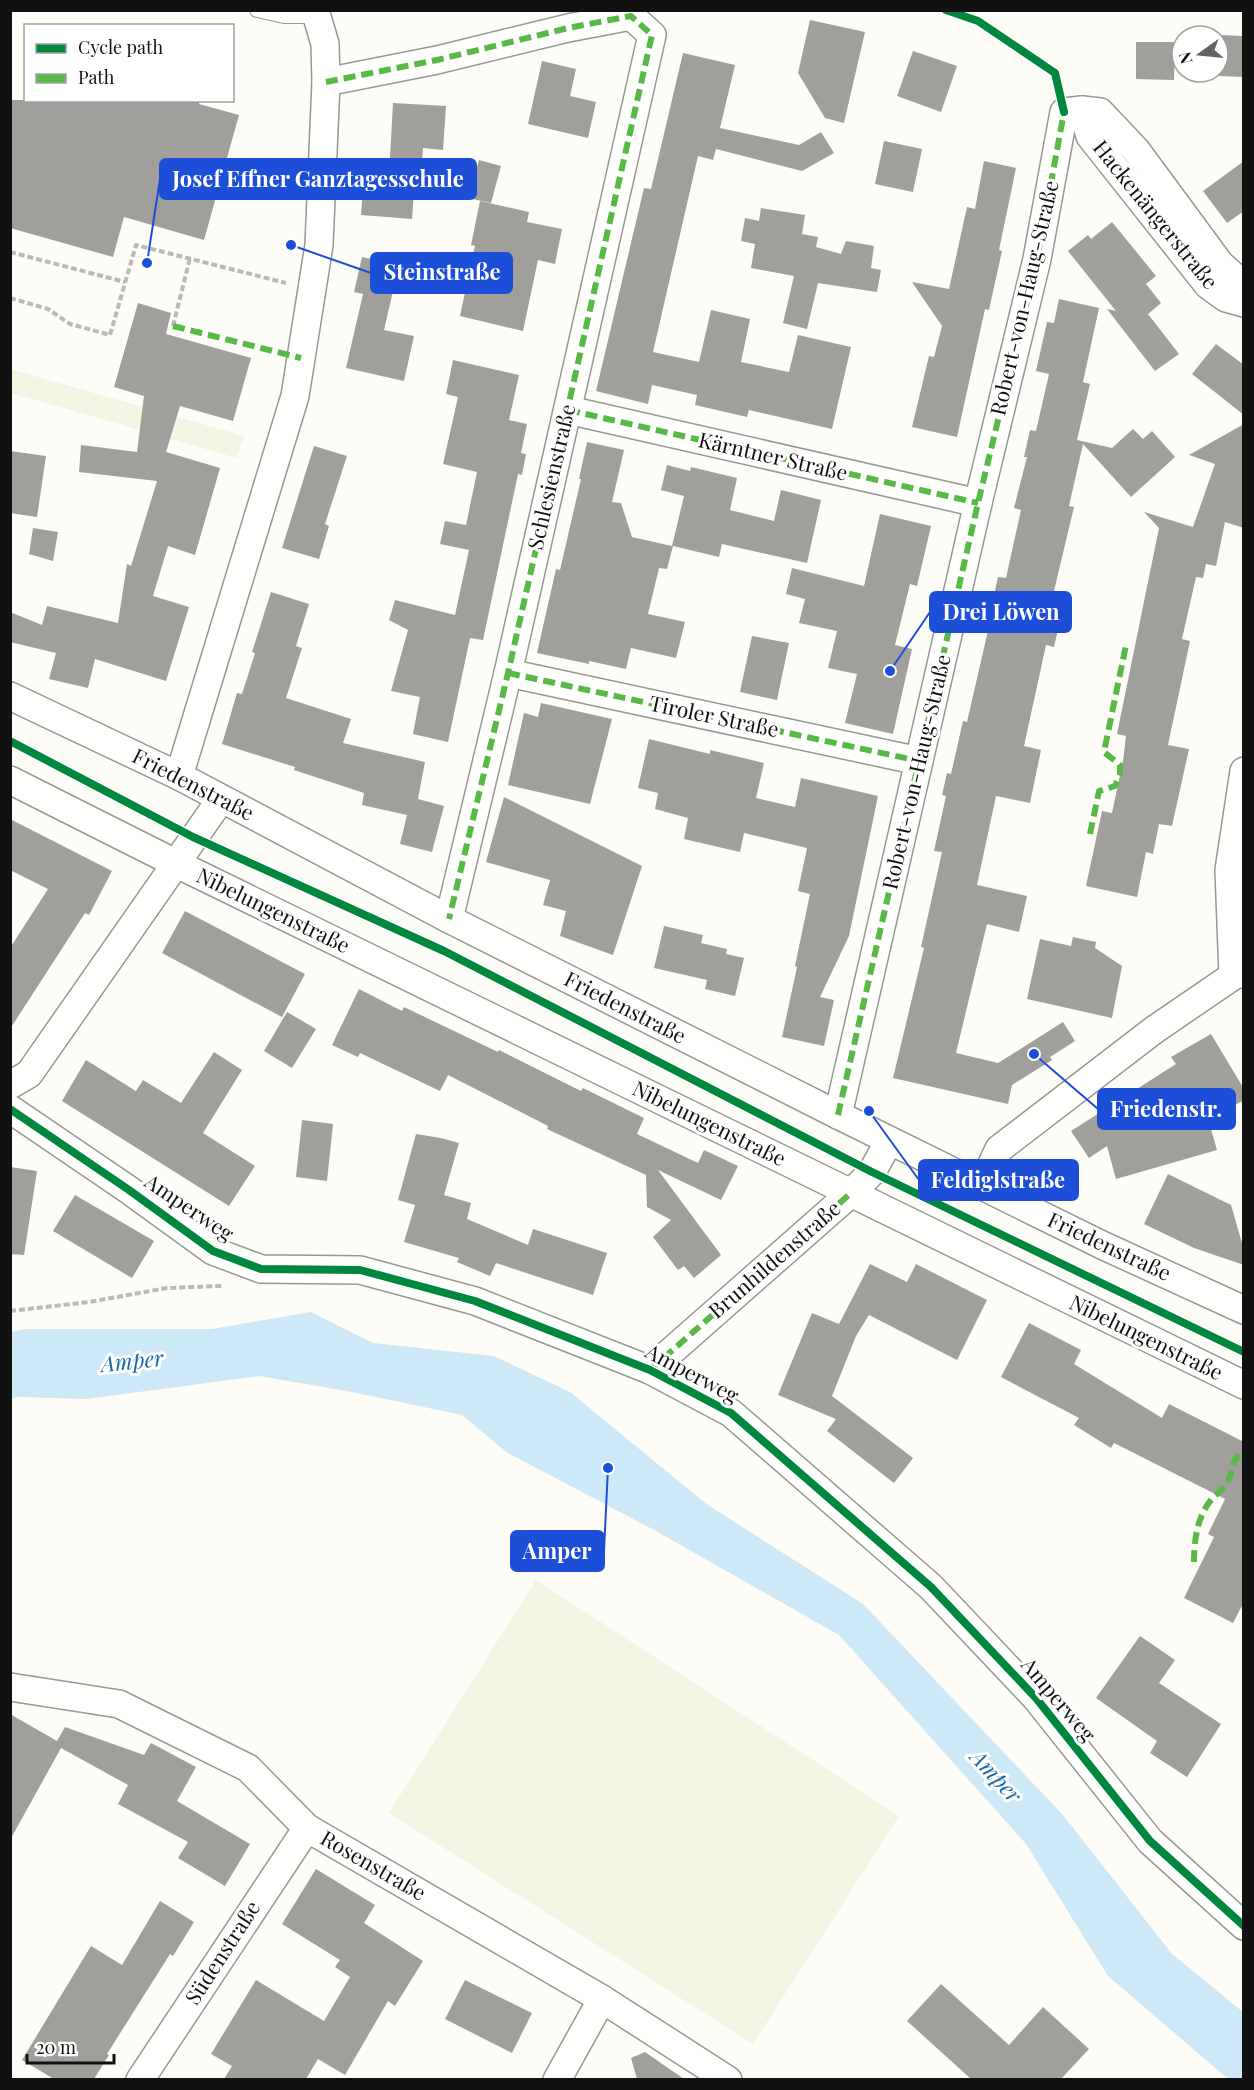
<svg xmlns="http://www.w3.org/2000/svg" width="1254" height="2090" font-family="'Playfair Display',serif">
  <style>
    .pitch { fill: #f0f6e1 }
    .water { fill: #cde8f7 }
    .building { fill: #a19f9c }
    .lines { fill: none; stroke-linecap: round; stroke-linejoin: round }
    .lane-casing { stroke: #979795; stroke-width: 16 }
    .street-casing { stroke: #979795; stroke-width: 30 }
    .path { stroke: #b9b9b8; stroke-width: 4; stroke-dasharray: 6 3; stroke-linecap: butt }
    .lane { stroke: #fffffe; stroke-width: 14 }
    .street { stroke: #fffffe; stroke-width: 27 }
    .quiet { stroke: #58b947; stroke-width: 6; stroke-dasharray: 12 6; stroke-linecap: butt }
    .cycleway-casing { stroke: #fff; stroke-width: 11 }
    .cycleway { stroke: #00873e; stroke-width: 8 }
    .labels { text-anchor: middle; stroke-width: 6; stroke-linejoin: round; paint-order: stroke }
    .street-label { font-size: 21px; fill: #111; stroke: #fff }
    .water-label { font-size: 22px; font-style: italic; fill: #1768a6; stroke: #fff }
    .leader { fill: none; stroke: #1d4ed8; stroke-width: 2 }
    .callout-dot { fill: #1d4ed8; stroke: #fff; stroke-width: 2 }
    .callout { fill: #1d4ed8; stroke: #1d4ed8; stroke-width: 2 }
    .callout-label { font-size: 22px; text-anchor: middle; font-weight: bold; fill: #fff }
  </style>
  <rect width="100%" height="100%" fill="#fdfcf7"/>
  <g class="pitch">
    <polygon points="10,369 244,436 237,458 11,393"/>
    <polygon points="536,1580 899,1816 753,2044 389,1813"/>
  </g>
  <polygon class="water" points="311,1312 373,1343 494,1356 570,1392 705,1503 863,1604 1063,1815 1172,1954 1243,2012 1243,2079 1228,2079 1108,1976 1026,1844 839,1635 656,1531 506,1452 462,1415 347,1391 259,1376 86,1399 17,1397 11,1399 11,1332 26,1329 212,1329"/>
  <g class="building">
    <polygon points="810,20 865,32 844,123 825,118 798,73"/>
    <polygon points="1220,35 1244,36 1244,77 1219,76"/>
    <polygon points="1136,42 1175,42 1174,80 1136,79"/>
    <polygon points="913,51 957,66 941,112 897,96"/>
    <polygon points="683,53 735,65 720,128 799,145 821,132 834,153 802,171 716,149 713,160 698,156 653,352 699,362 711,310 750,319 741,362 789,372 798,335 851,347 832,429 749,410 747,417 695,405 697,395 652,385 648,404 596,391 644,188 651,189"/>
    <polygon points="542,61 576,69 570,96 596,102 588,138 528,124"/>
    <polygon points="10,100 200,100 199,104 239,115 204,240 124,217 113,257 10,228"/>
    <polygon points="393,103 446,106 443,150 423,148 421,178 415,178 412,219 361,215 364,174 389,176"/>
    <polygon points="884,141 922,149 913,192 875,184"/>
    <polygon points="479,160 501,166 491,203 468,198"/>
    <polygon points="984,161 1016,168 999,250 1002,251 989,310 985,309 957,437 912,427 929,356 934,357 942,326 912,282 949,289 967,207 975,209"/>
    <polygon points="1244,161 1244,211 1227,223 1203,191"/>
    <polygon points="480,201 529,212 527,222 562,229 555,264 538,260 523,331 460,316 475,246 471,245"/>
    <polygon points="761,208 805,215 802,234 818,237 816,247 841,254 846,241 874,246 871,268 881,270 877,292 818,283 807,329 783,323 794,276 751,268 755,244 741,241 745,218 759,221"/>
    <polygon points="1112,222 1156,276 1146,284 1161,303 1148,314 1179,354 1155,371 1107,309 1116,311 1068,251 1088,235 1091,239"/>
    <polygon points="362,257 399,265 384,330 414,336 404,381 346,368 363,294 354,292"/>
    <polygon points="1059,299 1099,308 1083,382 1090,384 1077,440 1112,448 1133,429 1143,439 1152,431 1175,457 1131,497 1083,444 1069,506 1074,507 1053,595 1065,598 1054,647 1046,645 1024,746 1041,750 1030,803 996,796 977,885 1027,896 1019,932 987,924 956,1053 998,1063 1063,1022 1075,1041 1050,1057 1052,1060 1012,1085 1008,1104 893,1078 924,948 921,947 942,852 934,851 946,796 942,795 947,773 951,774 963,721 967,722 989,626 987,626 998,577 1006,578 1021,510 1014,508 1027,457 1024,457 1030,430 1036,431 1049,374 1036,371 1047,322 1054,323"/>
    <polygon points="138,303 171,313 166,334 251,358 233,421 180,406 166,452 220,468 195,555 168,546 153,596 189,607 166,681 95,659 88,688 49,679 56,653 10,642 10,612 42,625 47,606 118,623 127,564 131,566 157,481 79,472 81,445 137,452 144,396 114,387"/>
    <polygon points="1216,344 1244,365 1244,415 1192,374"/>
    <polygon points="453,360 519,375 509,420 527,424 521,453 526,454 522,475 518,474 483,640 470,638 448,742 413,734 420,697 391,691 408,630 389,620 395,600 455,615 469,550 440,544 445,521 466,525 477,472 443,464 458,397 446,394"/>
    <polygon points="1244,424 1244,528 1225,522 1216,566 1206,564 1203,578 1196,577 1182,639 1190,641 1168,745 1189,749 1172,826 1159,824 1153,854 1146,852 1137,897 1086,886 1102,811 1112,813 1123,761 1126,736 1117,734 1159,528 1144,512 1193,527 1215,464 1189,455"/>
    <polygon points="587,442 624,450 612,502 621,503 632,537 672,546 684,496 661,490 667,465 690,471 691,467 737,478 730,510 774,521 781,490 821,500 807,563 722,544 719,557 673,546 667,569 659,568 648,614 685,622 676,658 631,648 626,669 589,661 589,664 537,653 556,569 560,570 581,479 579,479"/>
    <polygon points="314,446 347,456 325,524 329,526 319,559 282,548"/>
    <polygon points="10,451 46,456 37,517 10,513"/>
    <polygon points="880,514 931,526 917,586 910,584 895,645 912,649 893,734 845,723 857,674 828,668 837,631 799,623 805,599 786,594 792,568 864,586"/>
    <polygon points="33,528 58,532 53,561 29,554"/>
    <polygon points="271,592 309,604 296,646 302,648 286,698 351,719 343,743 425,762 418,799 444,806 432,852 400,844 407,815 362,805 364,793 294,770 295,767 222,744 237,693 242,694 255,653 252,652"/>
    <polygon points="752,636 789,643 777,700 740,692"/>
    <polygon points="541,703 612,719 590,804 508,785 524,713 538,717"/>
    <polygon points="649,739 710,754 710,750 764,763 756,798 795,807 801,778 878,796 849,936 820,997 834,1000 824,1046 782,1037 797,967 795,966 810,894 798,891 807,848 744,833 740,852 684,839 688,818 655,809 658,793 638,788"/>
    <polygon points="504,797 642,866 613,955 560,936 566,911 543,905 550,880 486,862"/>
    <polygon points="10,819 112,871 89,915 85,913 10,1029 10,948 48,889 10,870"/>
    <polygon points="185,911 305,974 282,1017 162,953"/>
    <polygon points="664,926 703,935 701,943 727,949 726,954 744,958 735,996 705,989 707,980 654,968"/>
    <polygon points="1073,937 1096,942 1095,948 1122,966 1112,1018 1027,999 1040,939 1071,946"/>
    <polygon points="359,989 402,1011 404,1007 498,1052 499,1050 581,1091 583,1088 644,1118 637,1134 698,1163 704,1150 738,1166 721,1200 658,1170 721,1255 694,1278 684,1266 678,1270 653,1237 671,1220 647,1207 646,1175 547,1129 548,1126 448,1075 440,1091 360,1053 358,1057 332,1045"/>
    <polygon points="287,1012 316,1029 292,1068 264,1051"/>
    <polygon points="1211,1034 1244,1089 1244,1100 1197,1127 1211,1129 1217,1150 1116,1179 1107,1146 1089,1158 1071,1131 1176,1064 1171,1057"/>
    <polygon points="214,1052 242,1070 203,1133 255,1166 229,1206 62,1101 86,1060 136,1091 143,1080 181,1103"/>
    <polygon points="302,1120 333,1124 327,1181 296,1177"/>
    <polygon points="416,1134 441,1138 459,1143 444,1195 471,1203 467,1219 528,1245 533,1229 607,1253 593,1295 496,1263 490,1276 457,1262 459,1258 404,1242 415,1205 398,1200"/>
    <polygon points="10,1167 37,1171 24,1255 10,1254"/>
    <polygon points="1168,1174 1231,1205 1244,1250 1244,1265 1194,1248 1144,1224"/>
    <polygon points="75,1195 154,1241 132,1278 53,1231"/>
    <polygon points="870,1264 907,1282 916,1264 987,1300 957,1360 869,1315 856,1336 832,1396 913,1458 894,1483 827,1431 836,1419 778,1395 812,1313 839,1324"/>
    <polygon points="1029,1323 1081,1350 1074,1364 1162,1418 1169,1404 1244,1442 1244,1602 1233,1623 1184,1598 1214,1537 1208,1534 1225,1499 1114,1443 1111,1448 1074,1425 1079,1418 1001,1377"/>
    <polygon points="1140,1636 1175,1660 1159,1683 1221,1724 1187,1777 1150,1753 1157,1741 1096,1698"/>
    <polygon points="10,1714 57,1741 65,1727 144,1755 151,1743 196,1767 177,1801 250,1844 225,1886 178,1858 188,1842 118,1804 128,1785 61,1748 10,1840"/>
    <polygon points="316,1869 375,1905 364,1923 423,1961 395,2006 388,2001 345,2075 318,2059 306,2079 224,2079 232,2066 211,2054 256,1980 324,2021 350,1977 335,1967 340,1960 282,1924"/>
    <polygon points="160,1901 194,1922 173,1956 170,1954 107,2054 109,2055 94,2079 54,2079 22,2060 91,1946 122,1965"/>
    <polygon points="465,1980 532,2013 512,2053 445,2019"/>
    <polygon points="941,1984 1009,2045 1043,2007 1089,2049 1061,2079 971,2079 907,2021"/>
    <polygon points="645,2052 684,2079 637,2079 631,2058"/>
  </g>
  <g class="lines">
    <defs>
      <polyline id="lane" points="257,10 284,16 315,16"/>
      <g id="street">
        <polyline points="326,82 437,60 568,28 631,16 652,35 508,673 449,919"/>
        <polyline points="1082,110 1090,136 1208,285 1226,298 1244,303"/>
        <polyline points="568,410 978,503"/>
        <polyline points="508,673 919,761"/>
        <polyline points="10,696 179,776 449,919 838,1115 1104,1246 1244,1310"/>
        <polyline points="179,776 295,396 319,245 326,82 325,44 315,10"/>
        <polyline points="10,780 175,863 1244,1385"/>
        <polyline points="1233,976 1229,870 1244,771"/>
        <polyline points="10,1085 29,1074 221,799"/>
        <polyline points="10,1109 129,1190 213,1251 261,1269 360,1270 475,1301 650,1370 731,1413 931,1587 1036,1698 1150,1841 1244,1926"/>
        <polyline points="838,1115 978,503 1037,259 1064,112 1082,110 1100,112 1136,150 1220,264 1238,280 1244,289"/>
        <polyline points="982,1185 999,1149 1154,1030 1233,976 1244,972"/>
        <polyline points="650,1370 851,1193 872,1172 889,1141"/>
        <polyline points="10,1687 119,1704 248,1768 307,1828 602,1999 728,2080"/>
        <polyline points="140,2080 307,1828"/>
        <polyline points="557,2080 602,1999"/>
      </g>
    </defs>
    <use href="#lane" class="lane-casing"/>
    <use href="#street" class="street-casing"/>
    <g class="path">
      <polyline points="10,252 125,282"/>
      <polyline points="10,298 48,309 70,324 110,335 136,245 286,283"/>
      <polyline points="173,326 190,258"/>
      <polyline points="10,741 169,825"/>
      <polyline points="219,849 442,950"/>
      <polyline points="462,960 791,1130"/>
      <polyline points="10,1311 89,1302 167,1288 222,1286"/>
    </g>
    <use href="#lane" class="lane"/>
    <use href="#street" class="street"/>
    <g class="quiet">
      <polyline points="326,82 437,60 568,28 631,16 652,35 508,673 449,919"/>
      <polyline points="173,326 301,358"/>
      <polyline points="568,410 978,503"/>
      <polyline points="508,673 919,761"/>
      <polyline points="1090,834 1099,791 1115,786 1120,775 1120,765 1104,752 1126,645"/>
      <polyline points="838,1115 978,503 1037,259 1064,112"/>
      <polyline points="650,1370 851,1193"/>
      <path d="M1194,1562C1194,1541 1197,1517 1211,1500C1216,1494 1223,1490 1227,1483C1234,1471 1230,1459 1244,1452"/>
    </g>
    <defs>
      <g id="cycleway">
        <polyline points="946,10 978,21 1055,73 1064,112"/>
        <polyline points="10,741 193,837 444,951 872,1172 1244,1352"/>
        <polyline points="10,1109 129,1190 213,1251 261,1269 360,1270 475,1301 650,1370 731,1413 931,1587 1036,1698 1150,1841 1244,1926"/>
      </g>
    </defs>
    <use href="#cycleway" class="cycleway-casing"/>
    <use href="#cycleway" class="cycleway"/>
  </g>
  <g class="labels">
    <g class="street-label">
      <text transform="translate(1155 215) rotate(51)" y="7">Hackenängerstraße</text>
      <text transform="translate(1025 298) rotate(-77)" y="7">Robert-von-Haug-Straße</text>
      <text transform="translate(773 457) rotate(13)" y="7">Kärntner Straße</text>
      <text transform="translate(552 477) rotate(-77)" y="7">Schlesienstraße</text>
      <text transform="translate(714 717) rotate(12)" y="7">Tiroler Straße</text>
      <text transform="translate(917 772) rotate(-77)" y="7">Robert-von-Haug-Straße</text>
      <text transform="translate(193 785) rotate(27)" y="7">Friedenstraße</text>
      <text transform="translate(273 911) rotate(26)" y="7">Nibelungenstraße</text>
      <text transform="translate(625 1008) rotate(27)" y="7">Friedenstraße</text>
      <text transform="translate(709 1124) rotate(26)" y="7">Nibelungenstraße</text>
      <text transform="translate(189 1208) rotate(34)" y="7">Amperweg</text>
      <text transform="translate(1109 1247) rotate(25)" y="7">Friedenstraße</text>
      <text transform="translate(775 1260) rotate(-41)" y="7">Brunhildenstraße</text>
      <text transform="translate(1146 1338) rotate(26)" y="7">Nibelungenstraße</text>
      <text transform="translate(692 1374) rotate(28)" y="7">Amperweg</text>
      <text transform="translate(1058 1700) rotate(50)" y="7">Amperweg</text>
      <text transform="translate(373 1866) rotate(30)" y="7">Rosenstraße</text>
      <text transform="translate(223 1953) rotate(-57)" y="7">Südenstraße</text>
    </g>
    <g class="water-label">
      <text transform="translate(132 1361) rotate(-6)" y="8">Amper</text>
      <text transform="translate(996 1776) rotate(47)" y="8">Amper</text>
    </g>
  </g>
  <path class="leader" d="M147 263L160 179M291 245L371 273M890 671L930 612M1034 1054L1098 1109M869 1111L919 1180M608 1468L604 1551"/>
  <g class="callout-dot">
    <circle cx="147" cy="263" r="6"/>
    <circle cx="291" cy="245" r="6"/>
    <circle cx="890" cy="671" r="6"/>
    <circle cx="1034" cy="1054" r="6"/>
    <circle cx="869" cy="1111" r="6"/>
    <circle cx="608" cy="1468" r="6"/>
  </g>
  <g class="callout">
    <rect x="160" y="159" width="316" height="40" rx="6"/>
    <rect x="371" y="253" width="141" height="40" rx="6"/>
    <rect x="930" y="592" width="141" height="40" rx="6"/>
    <rect x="1098" y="1089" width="137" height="40" rx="6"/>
    <rect x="919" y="1160" width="159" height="40" rx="6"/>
    <rect x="511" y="1531" width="93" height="40" rx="6"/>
  </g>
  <g class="callout-label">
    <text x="318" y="187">Josef Effner Ganztagesschule</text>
    <text x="442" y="280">Steinstraße</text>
    <text x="1001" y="620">Drei Löwen</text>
    <text x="1166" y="1117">Friedenstr.</text>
    <text x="998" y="1188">Feldiglstraße</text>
    <text x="557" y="1559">Amper</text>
  </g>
  <rect width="1254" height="2090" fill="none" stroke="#111111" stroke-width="24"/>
  <rect x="24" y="24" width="210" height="78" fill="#ffffff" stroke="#a0a0a0" stroke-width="1.5"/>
  <rect x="36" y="44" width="30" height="9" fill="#00873e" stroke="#a0a0a0" stroke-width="1.5"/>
  <text x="78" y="54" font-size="18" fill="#111111">Cycle path</text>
  <rect x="36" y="74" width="30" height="9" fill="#58b947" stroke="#a0a0a0" stroke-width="1.5"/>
  <text x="78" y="84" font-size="18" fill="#111111">Path</text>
  <g transform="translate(1200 54) rotate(255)"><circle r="28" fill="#ffffff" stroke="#a0a0a0" stroke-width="1.5"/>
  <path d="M0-4.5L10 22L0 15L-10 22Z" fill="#646362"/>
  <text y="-9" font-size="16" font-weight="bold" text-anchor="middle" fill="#111111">N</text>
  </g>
  <path d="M27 2054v9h87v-9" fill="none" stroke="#111111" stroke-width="3"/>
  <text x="36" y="2054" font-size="18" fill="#111111" stroke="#ffffff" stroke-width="4.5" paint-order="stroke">20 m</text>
</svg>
